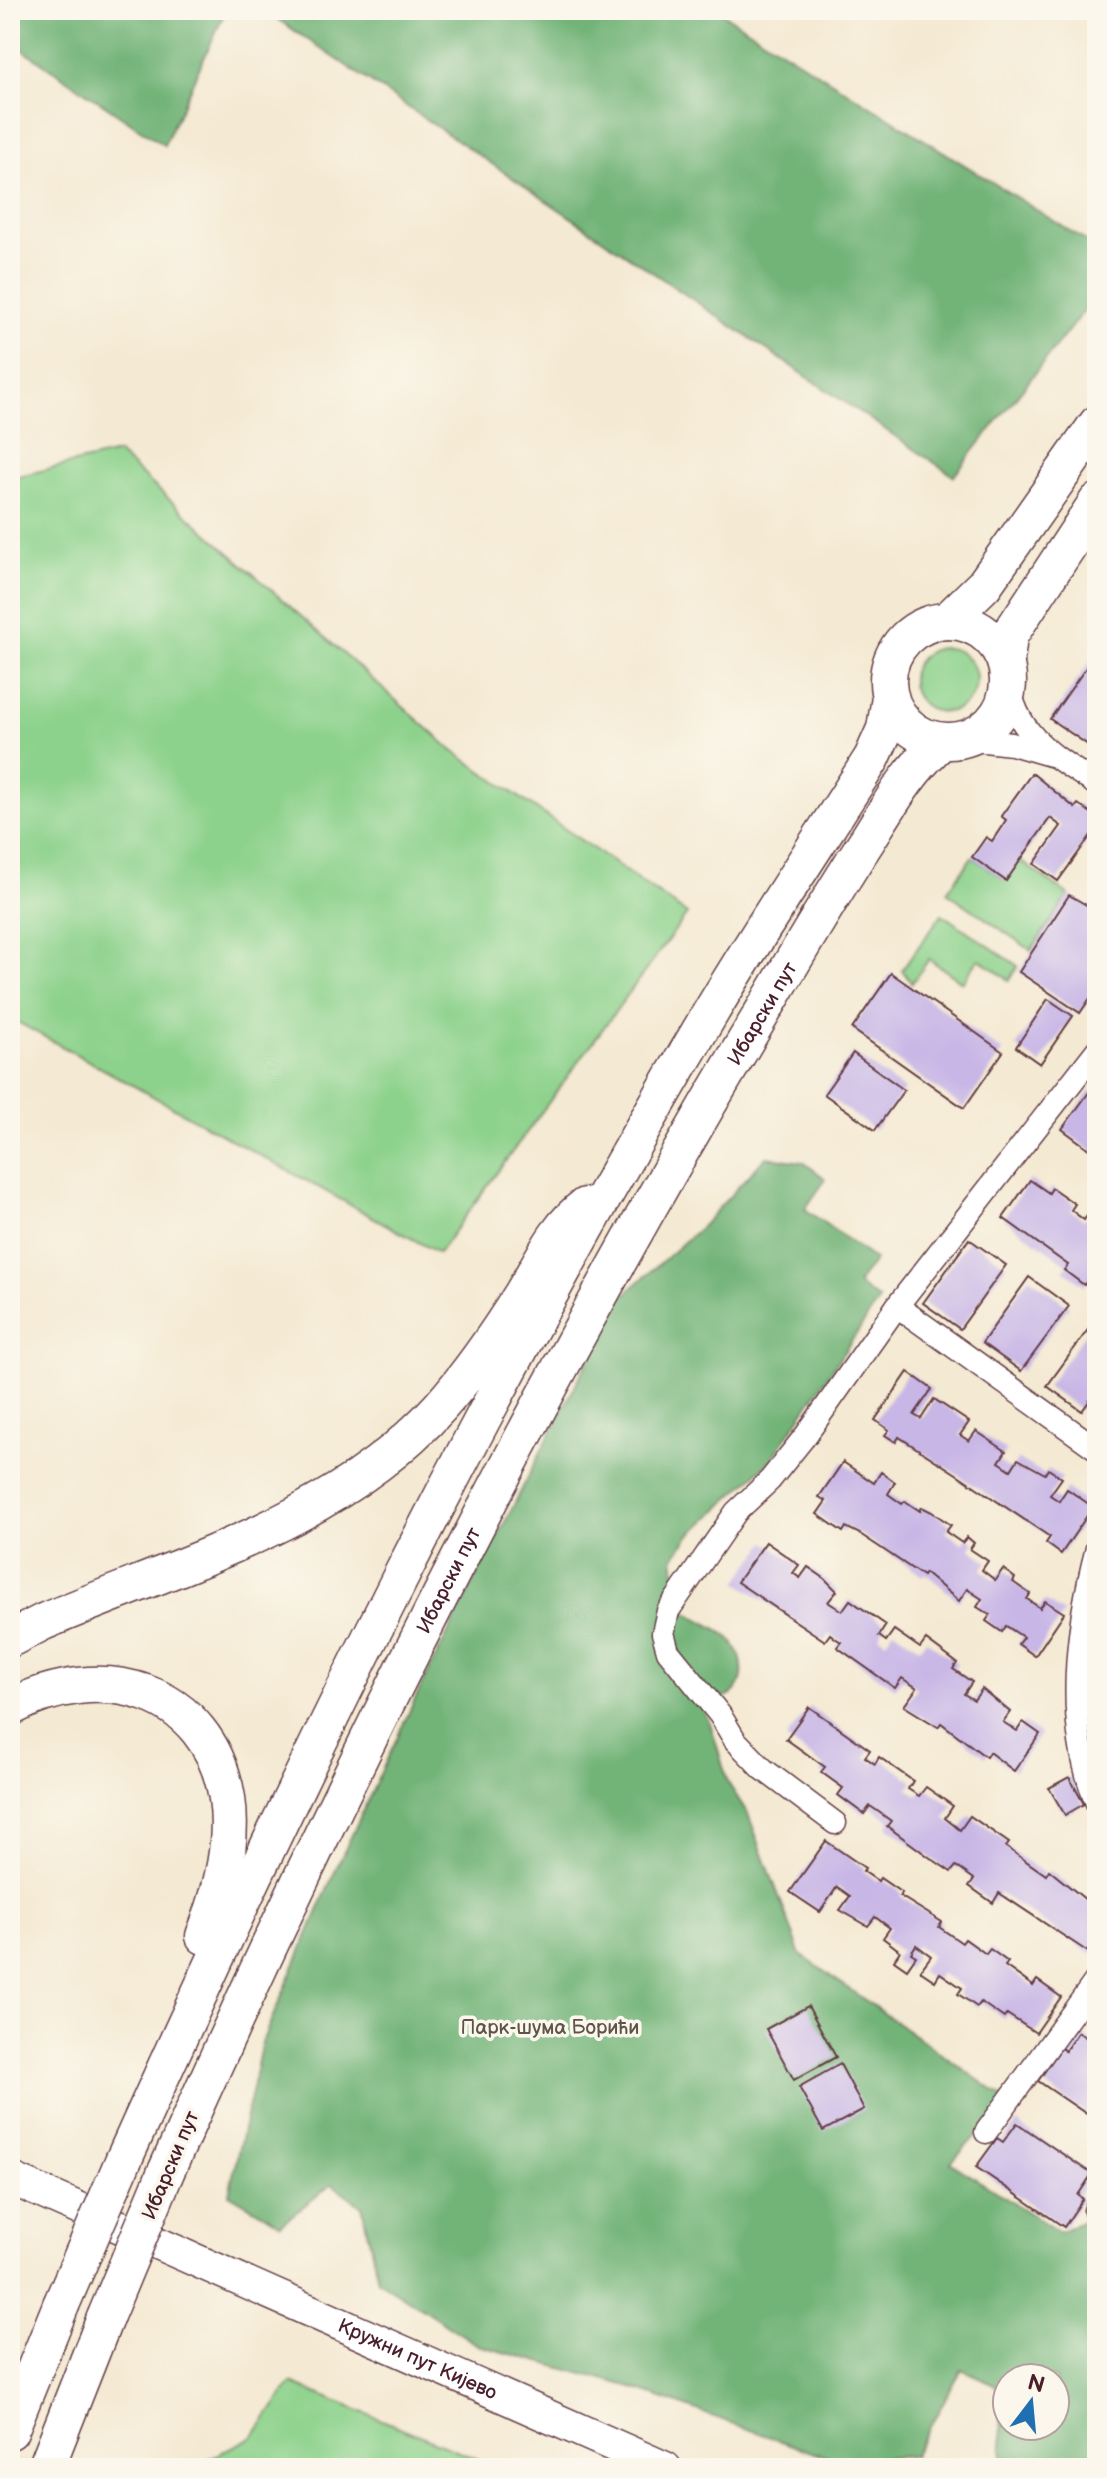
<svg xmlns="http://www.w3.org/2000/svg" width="1107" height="2478" font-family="'Balsamiq Sans',sans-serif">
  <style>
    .green { fill: #8dd28c; stroke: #6c785c; stroke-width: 2 }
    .forest { fill: #72b478; stroke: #5e6a52; stroke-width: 2; fill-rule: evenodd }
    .building { fill: #c8b6e6 }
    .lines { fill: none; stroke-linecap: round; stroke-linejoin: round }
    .minor-casing { stroke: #643d44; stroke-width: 25 }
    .secondary-casing { stroke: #643d44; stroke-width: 35 }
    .primary-casing { stroke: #643d44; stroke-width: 39 }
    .minor { stroke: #fff; stroke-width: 22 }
    .secondary { stroke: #fff; stroke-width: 32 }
    .primary { stroke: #fff; stroke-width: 36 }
    .primary-bridge-casing { stroke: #643d44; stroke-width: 39; stroke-linecap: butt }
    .primary-bridge { stroke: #fff; stroke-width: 36 }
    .labels { text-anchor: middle; stroke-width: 7; stroke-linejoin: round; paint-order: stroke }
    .street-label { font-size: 20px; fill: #4a1f2b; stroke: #fbf7ec }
    .park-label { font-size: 20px; fill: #5e5548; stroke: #fbf7ec }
  </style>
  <rect width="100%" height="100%" fill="#fbf7ec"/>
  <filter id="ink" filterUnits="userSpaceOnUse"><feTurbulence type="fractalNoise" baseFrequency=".0125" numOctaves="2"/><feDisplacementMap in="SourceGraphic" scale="16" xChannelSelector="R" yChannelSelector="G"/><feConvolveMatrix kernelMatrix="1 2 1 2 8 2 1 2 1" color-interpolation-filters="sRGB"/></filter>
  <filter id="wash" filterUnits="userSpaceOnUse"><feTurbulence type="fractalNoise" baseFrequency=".006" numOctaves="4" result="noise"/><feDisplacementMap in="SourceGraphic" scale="32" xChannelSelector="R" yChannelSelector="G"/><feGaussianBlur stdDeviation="1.8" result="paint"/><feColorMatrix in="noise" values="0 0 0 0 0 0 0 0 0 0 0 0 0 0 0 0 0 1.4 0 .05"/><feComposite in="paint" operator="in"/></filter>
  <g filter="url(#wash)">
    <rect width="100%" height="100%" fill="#f4e9d2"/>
    <g class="green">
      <polygon points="117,453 453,751 687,914 438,1253 10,1018 10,478"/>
      <circle cx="944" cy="680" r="32"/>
      <polygon points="972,857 1005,880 1020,861 1069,895 1031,950 947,892"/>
      <polygon points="942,914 1018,966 1009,980 979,959 962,982 929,959 912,983 902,970"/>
      <polygon points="291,2383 500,2468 191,2468 254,2436"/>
    </g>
    <g class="forest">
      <polygon points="10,10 226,10 164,145 10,41"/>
      <polygon points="264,10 717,10 1097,248 1097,294 954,476"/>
      <path d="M766,1157L803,1162L826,1179L805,1209L875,1260L857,1284L879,1300L771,1460L689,1536L673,1559L683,1609C697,1620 713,1625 727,1636C745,1651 752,1692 721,1698C714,1700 703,1697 696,1697L710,1723L728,1783L748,1814L801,1955L1008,2101L951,2163L1059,2232L1097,2215V2468H1003L1000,2388L962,2369L913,2456L834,2460L628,2386L478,2345L378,2280L362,2206L332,2184L281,2224L229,2194L262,2042L336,1869L423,1682L565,1405L621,1298L703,1225ZM1007,2378H1055V2426H1007Z"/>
    </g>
    <g id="blocks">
      <g class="building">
        <polygon points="1097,652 1097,751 1050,719"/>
        <polygon points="1032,773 1075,808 1078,804 1097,817 1097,827 1058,881 1034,864 1061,826 1050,818 1006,881 972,857 986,837 992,841 1006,820 1001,816"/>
        <polygon points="1069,895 1090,907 1097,898 1097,988 1080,1013 1019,972"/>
        <polygon points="891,973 1003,1052 964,1108 852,1029"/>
        <polygon points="1048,999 1073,1016 1040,1064 1016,1047"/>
        <polygon points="853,1053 904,1090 875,1130 824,1094"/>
        <polygon points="1090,1091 1097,1095 1097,1155 1062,1129"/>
        <polygon points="1030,1180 1049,1193 1052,1188 1075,1204 1071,1210 1084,1220 1089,1213 1097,1219 1097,1285 1089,1278 1084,1285 1064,1270 1068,1265 1003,1218"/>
        <polygon points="969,1239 1006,1265 960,1329 923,1303"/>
        <polygon points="1029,1277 1069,1306 1021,1371 982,1343"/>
        <polygon points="1095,1320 1097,1390 1082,1411 1047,1386"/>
        <polygon points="908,1372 932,1389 914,1415 921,1419 934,1399 969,1422 960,1435 969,1441 976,1431 1006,1451 999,1462 1011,1470 1018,1459 1045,1474 1048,1469 1062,1478 1050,1495 1059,1501 1067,1489 1093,1507 1061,1554 1046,1543 1050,1537 961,1477 899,1437 896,1442 885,1435 889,1430 875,1420"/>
        <polygon points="843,1462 874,1483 881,1472 895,1482 888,1494 902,1504 905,1501 920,1511 922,1507 932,1512 951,1525 946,1532 962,1543 967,1537 974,1543 970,1549 988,1561 982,1570 995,1580 1003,1569 1015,1578 1013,1582 1030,1594 1027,1599 1040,1608 1045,1601 1064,1613 1035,1656 1018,1644 1023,1637 1006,1626 1002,1632 986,1621 990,1615 977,1607 982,1599 967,1589 959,1601 925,1573 923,1576 860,1534 846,1527 843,1532 817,1514 826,1501 819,1497"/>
        <polygon points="766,1542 799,1565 793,1573 800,1578 808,1567 824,1578 837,1591 828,1602 842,1611 850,1600 886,1625 879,1636 886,1641 894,1630 920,1648 926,1640 957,1663 953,1669 972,1682 964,1694 974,1700 982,1689 1010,1712 1003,1722 1017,1731 1023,1722 1040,1734 1014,1771 989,1752 986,1757 941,1723 938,1727 904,1706 917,1688 902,1678 895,1688 837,1647 841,1642 835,1638 830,1634 825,1641 737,1582"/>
        <polygon points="809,1707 870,1750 865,1757 875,1764 879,1757 913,1781 908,1789 919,1796 926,1787 953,1806 945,1818 960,1830 970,1816 1009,1843 1006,1847 1046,1875 1049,1870 1091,1904 1097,1895 1097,1946 1091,1954 999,1893 993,1903 969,1886 974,1879 956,1866 951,1872 929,1857 887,1826 891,1821 876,1810 870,1806 864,1814 838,1795 843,1788 821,1772 825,1767 786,1739"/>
        <polygon points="1069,1777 1084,1804 1065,1815 1049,1788"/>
        <polygon points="826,1841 865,1868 863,1871 878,1881 880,1878 902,1893 900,1896 942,1922 939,1927 962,1943 965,1939 986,1954 990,1949 1008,1962 1005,1966 1033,1986 1037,1980 1061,1997 1036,2033 1007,2014 1004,2018 981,2002 977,2007 958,1994 962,1988 940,1973 935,1981 920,1971 931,1956 916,1945 911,1953 916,1956 907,1969 894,1960 900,1951 883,1938 890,1928 875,1917 868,1926 840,1910 850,1896 837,1887 820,1912 790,1892"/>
        <polygon points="808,2006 836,2057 794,2080 766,2029"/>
        <polygon points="1078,2032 1097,2045 1097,2121 1038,2081 1061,2048 1065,2051"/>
        <polygon points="840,2064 864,2109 823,2131 799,2087"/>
        <polygon points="1017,2123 1092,2174 1078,2195 1083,2199 1064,2227 976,2167 997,2138 1003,2142"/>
      </g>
    </g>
  </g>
  <g filter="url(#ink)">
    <use href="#blocks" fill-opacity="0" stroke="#643d44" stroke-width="2"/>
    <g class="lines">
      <defs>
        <g id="minor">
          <path d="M1009,682C1015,736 1055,756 1097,785"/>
          <polyline points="966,739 1012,744 1050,755"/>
          <polyline points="897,1306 1097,1449"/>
          <path d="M1097,1548C1076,1627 1064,1727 1097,1803"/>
          <polyline points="835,1823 763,1769 735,1740 720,1715 668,1651 663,1633 668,1611 736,1512 770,1480 806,1435 897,1306 1097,1050"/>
          <polyline points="986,2132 1097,1979"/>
          <polyline points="1095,2211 1097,2207"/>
        </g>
        <g id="secondary">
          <path id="s1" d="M10,2178L665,2468"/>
        </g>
        <g id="primary">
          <circle cx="948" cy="681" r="60"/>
          <polyline points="947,621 984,585 1097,424"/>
          <polyline points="1006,661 1009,636 1097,502"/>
          <path d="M10,1639L43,1622C179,1564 338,1521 440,1407C471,1372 497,1334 522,1294C541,1263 555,1228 585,1206"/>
          <path d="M10,1708C100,1659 209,1687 227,1798C234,1845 221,1893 204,1936"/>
          <path d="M124,2159C298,1771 487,1388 705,1022C758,932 816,846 872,758L885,729L890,697"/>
          <path id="s2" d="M165,2174C339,1784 530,1402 749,1035C788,970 826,903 868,839C890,804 910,769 942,741"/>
          <polyline points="10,2431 61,2305"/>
          <polyline points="46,2468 105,2318"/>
        </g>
      </defs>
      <use href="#minor" class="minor-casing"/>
      <use href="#secondary" class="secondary-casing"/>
      <use href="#primary" class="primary-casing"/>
      <use href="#minor" class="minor"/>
      <use href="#secondary" class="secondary"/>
      <use href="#primary" class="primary"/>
      <defs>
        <g id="primary-bridge">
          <polyline points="61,2305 124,2159"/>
          <polyline points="105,2318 165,2174"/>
        </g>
      </defs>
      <use href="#primary-bridge" class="primary-bridge-casing"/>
      <use href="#primary-bridge" class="primary-bridge"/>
    </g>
  </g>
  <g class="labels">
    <g class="street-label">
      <text dy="7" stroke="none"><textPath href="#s2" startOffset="1306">Ибарски пут</textPath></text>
      <text dy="7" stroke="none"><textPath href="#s2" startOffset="658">Ибарски пут</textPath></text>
      <text transform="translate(170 2165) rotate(-67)" y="7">Ибарски пут</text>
      <text dy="7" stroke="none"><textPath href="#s1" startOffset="446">Кружни пут Кијево</textPath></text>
    </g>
    <g class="park-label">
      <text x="550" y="2034">Парк-шума Борићи</text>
    </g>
  </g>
  <rect width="1107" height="2478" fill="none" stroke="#fbf7ec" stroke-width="40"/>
  <g transform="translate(1031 2402) rotate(16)"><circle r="38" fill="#fbf7ec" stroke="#b4a19f" stroke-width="2"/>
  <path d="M0-6L14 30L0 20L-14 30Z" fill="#1f6fb2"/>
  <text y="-12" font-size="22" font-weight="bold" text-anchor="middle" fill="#4a1f2b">N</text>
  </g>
</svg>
